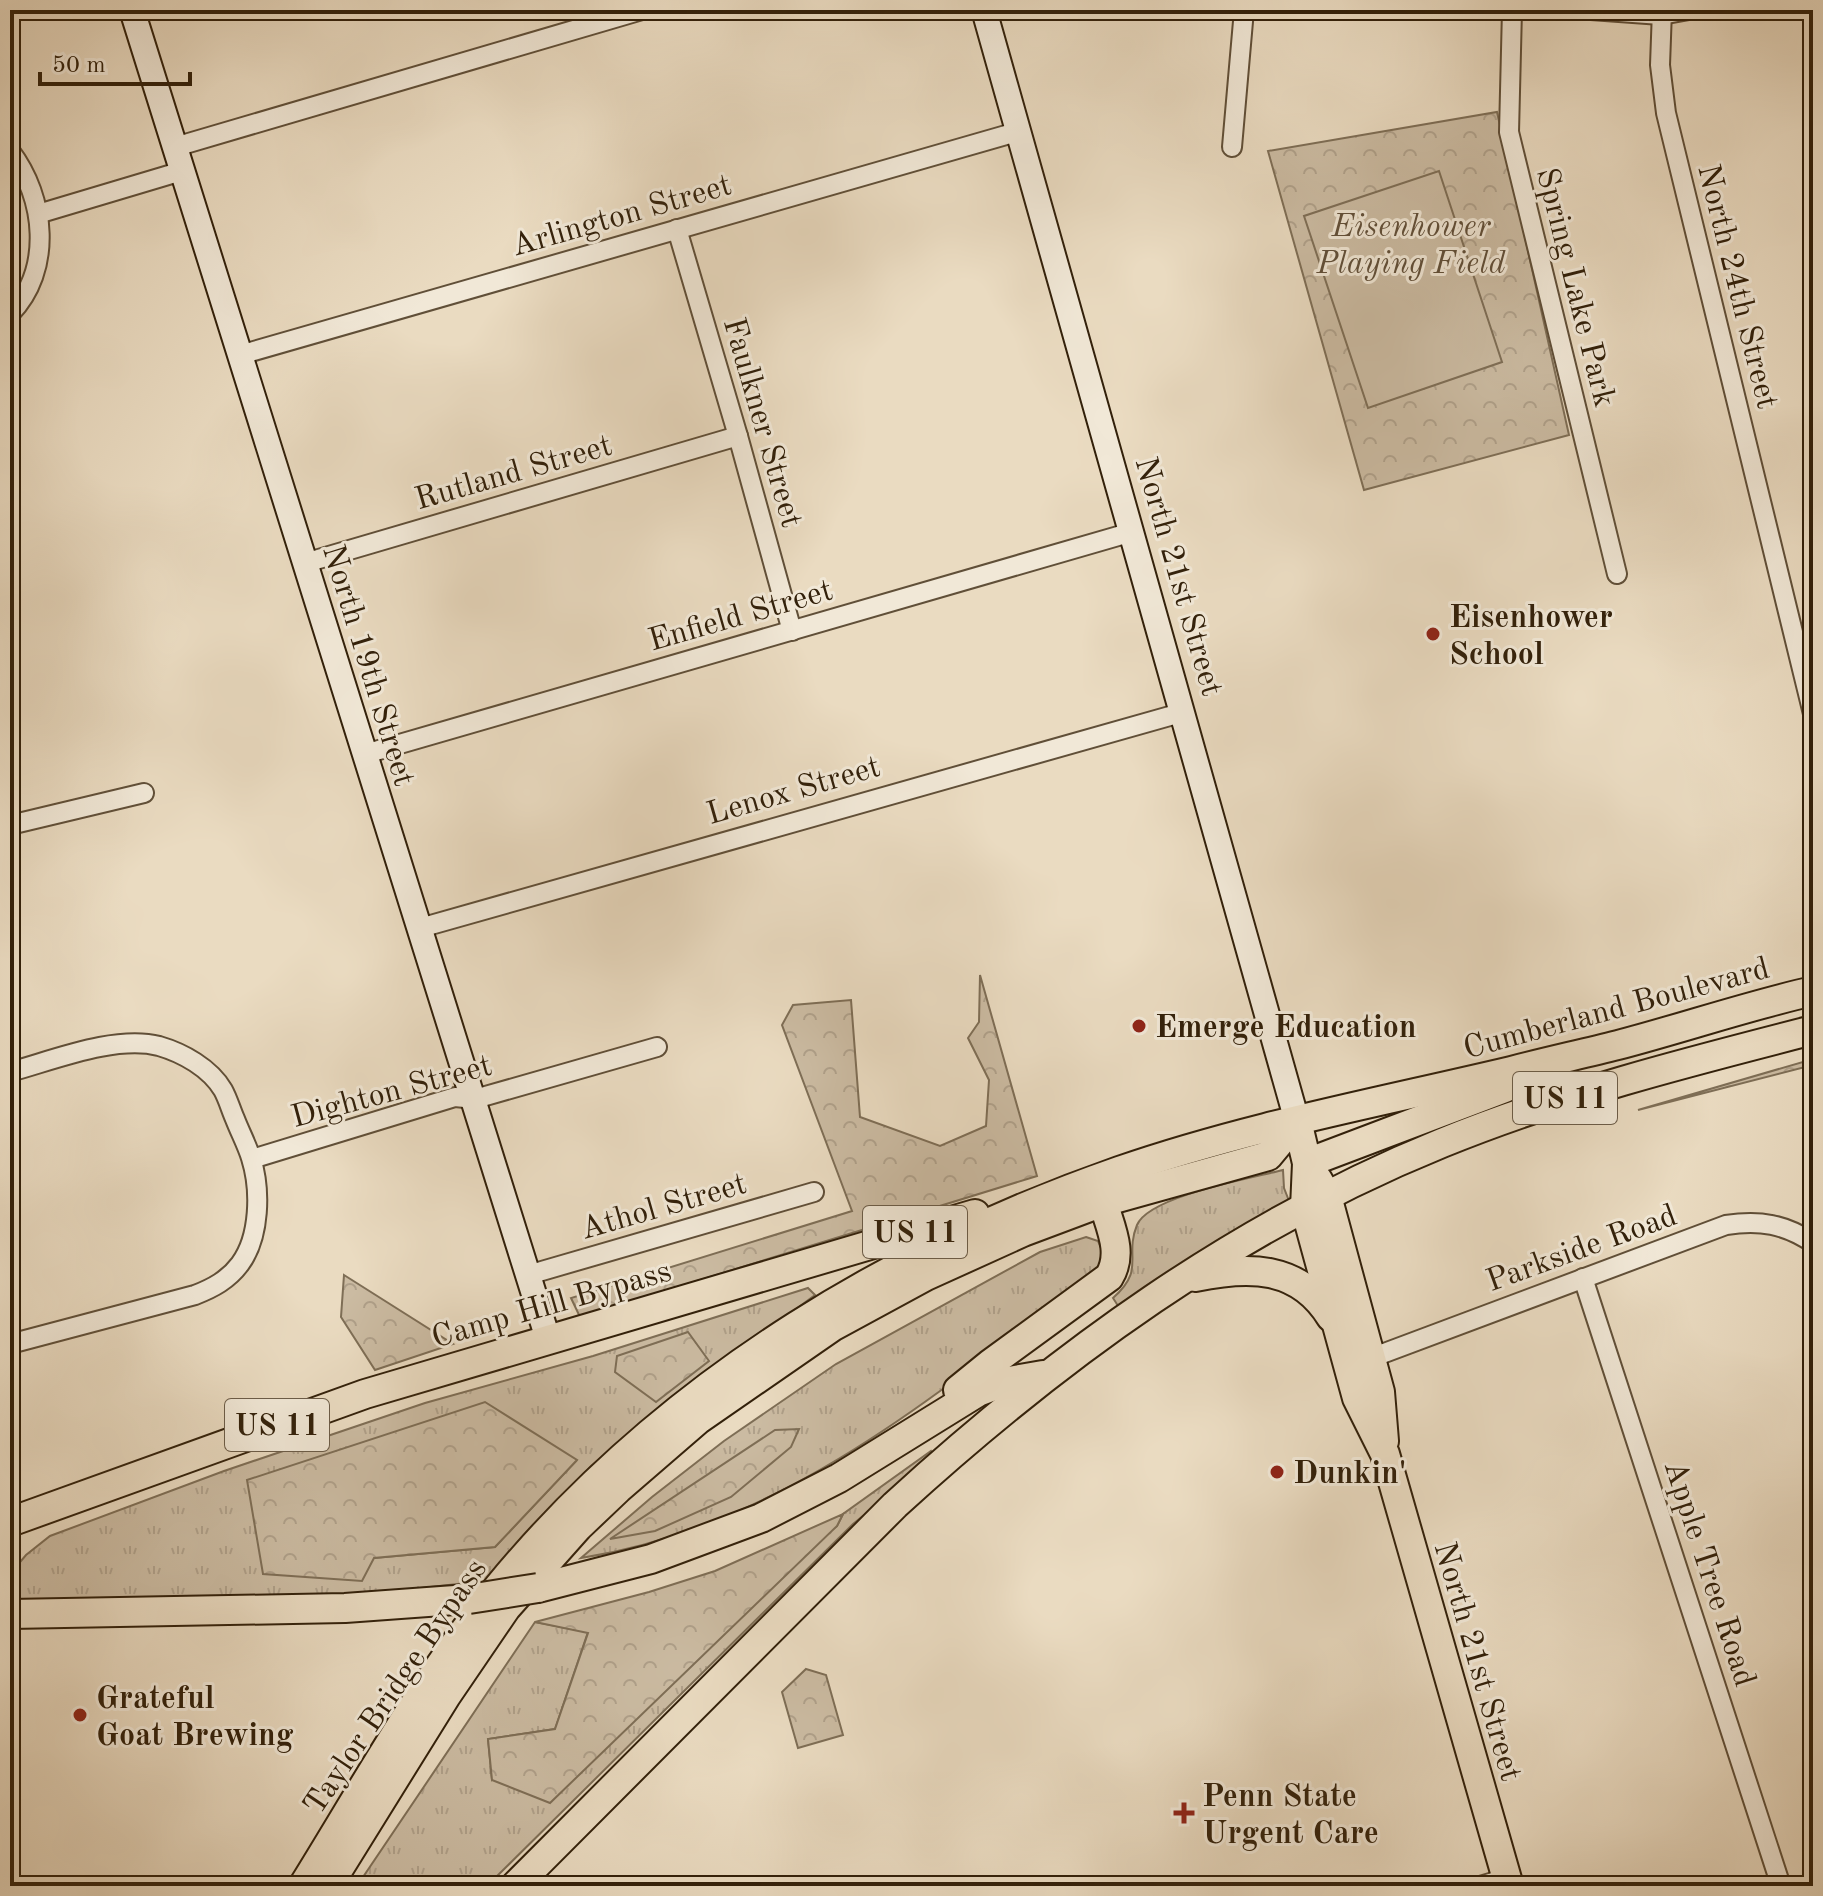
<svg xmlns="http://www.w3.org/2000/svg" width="1823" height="1896" font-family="'Old Standard TT',serif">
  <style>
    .grass { fill: url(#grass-tufts); stroke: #7e6e56; stroke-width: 2; fill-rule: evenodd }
    .forest { fill: url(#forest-crowns); stroke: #7e6e56; stroke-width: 2 }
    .pitch { fill: #cbbba2; stroke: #7e6e56; stroke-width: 2 }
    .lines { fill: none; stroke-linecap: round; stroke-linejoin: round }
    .street-casing { stroke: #604f38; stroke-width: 22 }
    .secondary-casing { stroke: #32200a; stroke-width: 28 }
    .primary-casing { stroke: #32200a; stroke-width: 32 }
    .street { stroke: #f1e8d7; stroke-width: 18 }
    .secondary { stroke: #f1e8d7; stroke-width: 24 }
    .primary { stroke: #eadbc1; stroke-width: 28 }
    .primary-bridge-casing { stroke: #32200a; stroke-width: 32; stroke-linecap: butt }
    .primary-bridge { stroke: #eadbc1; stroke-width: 28 }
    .poi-dot { fill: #8f2418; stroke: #f1e8d7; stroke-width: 3 }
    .labels { text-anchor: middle; stroke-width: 6; stroke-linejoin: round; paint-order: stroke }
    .shield { fill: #f1e8d7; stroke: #6b5c48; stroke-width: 2 }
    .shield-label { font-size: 30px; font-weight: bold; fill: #32200a }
    .street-label { font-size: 32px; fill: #32200a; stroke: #f1e8d7 }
    .park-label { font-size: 32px; font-style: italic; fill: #604e38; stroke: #f1e8d7 }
    .poi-label { font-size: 32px; font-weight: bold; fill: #32200a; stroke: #f1e8d7; text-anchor: start }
  </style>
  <defs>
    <pattern id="grass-tufts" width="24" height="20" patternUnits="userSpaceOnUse" patternTransform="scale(2)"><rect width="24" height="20" fill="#cbbba2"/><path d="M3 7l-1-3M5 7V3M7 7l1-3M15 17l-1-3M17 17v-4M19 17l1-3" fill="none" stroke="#afa08a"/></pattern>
    <pattern id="forest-crowns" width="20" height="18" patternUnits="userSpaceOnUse" patternTransform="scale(2)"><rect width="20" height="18" fill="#cbbba2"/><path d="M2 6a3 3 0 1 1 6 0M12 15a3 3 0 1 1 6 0" fill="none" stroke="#afa08a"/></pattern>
  </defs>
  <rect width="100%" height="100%" fill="#eadbc1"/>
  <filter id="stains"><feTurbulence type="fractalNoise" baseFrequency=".0025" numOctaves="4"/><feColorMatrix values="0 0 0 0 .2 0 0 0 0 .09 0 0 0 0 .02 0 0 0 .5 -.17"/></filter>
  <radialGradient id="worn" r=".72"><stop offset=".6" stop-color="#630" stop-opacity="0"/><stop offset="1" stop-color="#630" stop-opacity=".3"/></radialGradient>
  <g class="grass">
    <path d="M1283,1170L1284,1188L1291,1206L1120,1309L1113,1298C1146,1269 1124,1257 1137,1225C1149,1196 1252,1178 1283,1170Z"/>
    <path d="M1086,1237L1098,1241L1102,1250L1099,1268C944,1390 783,1527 581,1558L652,1497L724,1441L836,1364L1040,1252Z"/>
    <path d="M808,1288L815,1295L649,1418L591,1466L485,1581L357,1595L18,1602L10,1593V1574L26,1555L50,1536L224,1471L425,1403L593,1356ZM577,1460L495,1547L374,1558Z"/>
    <polygon points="931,1451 935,1458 853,1524 487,1886 357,1886 535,1622 588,1632 555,1729 488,1739 492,1780 837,1526 843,1514"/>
  </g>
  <g class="forest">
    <polygon points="1497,112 1569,435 1364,490 1268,151"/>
    <polygon points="980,975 1037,1176 580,1317 571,1298 852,1211 782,1025 793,1005 851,1000 860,1117 940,1146 986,1126 989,1080 968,1038 979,1022"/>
    <polygon points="1813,1059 1813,1065 1638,1110"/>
    <polygon points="344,1275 453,1344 375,1370 341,1317"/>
    <polygon points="688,1332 709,1361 656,1402 615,1372 617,1356"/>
    <polygon points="485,1402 577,1460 495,1547 374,1558 362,1581 263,1574 247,1480"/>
    <polygon points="799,1429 791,1447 731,1497 655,1531 610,1539 775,1430"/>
    <polygon points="843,1514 837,1526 550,1803 492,1780 488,1739 555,1729 588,1633 535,1622 649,1592 715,1571"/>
    <polygon points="806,1669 826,1675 843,1735 798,1748 782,1692"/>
  </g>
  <polygon class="pitch" points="1439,171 1502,362 1368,408 1304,216"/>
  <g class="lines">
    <defs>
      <g id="street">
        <polyline points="1512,10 1509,132 1617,574"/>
        <polyline points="1591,10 1661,15 1689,10"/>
        <polyline points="1662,10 1660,65 1666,113 1813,714"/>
        <polyline points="175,147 642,10"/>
        <polyline points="1232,147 1244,10"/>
        <path d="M10,151C46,198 53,270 10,314"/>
        <polyline points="38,214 182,171"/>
        <polyline points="677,229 738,436 792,631"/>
        <polyline points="240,355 1020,131"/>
        <polyline points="305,563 738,436"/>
        <polyline points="365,754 1132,532"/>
        <polyline points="10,825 144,793"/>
        <polyline points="420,928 1184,712"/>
        <path d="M10,1072C54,1060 115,1035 159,1046C183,1053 210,1068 223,1090C228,1099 231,1110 235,1119C240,1132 247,1145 251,1158C261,1190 260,1237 240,1264C228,1280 213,1288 195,1295L10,1344"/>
        <polyline points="252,1159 455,1097 475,1099 657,1047"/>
        <polyline points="528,1275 814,1192"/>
        <polyline points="1583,1278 1781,1886"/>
        <path d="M1371,1358L1726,1225C1760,1220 1785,1224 1813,1243"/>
        <polyline points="1480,1886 1507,1878"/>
      </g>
      <g id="secondary">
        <polyline points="132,10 548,1339"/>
        <polyline points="984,10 1297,1121"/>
      </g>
      <g id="primary">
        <polyline points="1297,1121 1307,1163 1305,1208 1357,1398 1385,1454 1509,1886"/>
        <polyline points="1307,1163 1505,1088"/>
        <polyline points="1318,1180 1327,1196 1380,1392 1384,1441"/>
        <path d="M1195,1277C1249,1266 1299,1265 1331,1317"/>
        <path d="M958,1390L990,1364L1109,1277C1124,1253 1110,1227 1103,1202"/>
        <polyline points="10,1522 365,1394 975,1214"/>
        <polyline points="538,1588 651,1559 761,1518 839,1478 978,1392 1004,1382 1043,1375"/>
        <polyline points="10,1614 345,1608 469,1599"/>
        <path d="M303,1886C372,1775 436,1656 523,1558C682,1377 893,1250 1119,1171C1246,1127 1380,1102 1511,1071C1546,1062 1582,1054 1618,1045C1683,1028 1747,1006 1813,991"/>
        <polyline points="328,1886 446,1696 506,1608 578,1527 618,1489 699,1419 832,1327 926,1276 1023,1232 1103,1202 1268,1156 1297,1121"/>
        <path d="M515,1886L895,1505C1058,1356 1237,1226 1442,1143C1562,1094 1688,1062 1813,1030"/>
      </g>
    </defs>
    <use href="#street" class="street-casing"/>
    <use href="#secondary" class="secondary-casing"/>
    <use href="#primary" class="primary-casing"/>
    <use href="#street" class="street"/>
    <use href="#secondary" class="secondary"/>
    <use href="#primary" class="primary"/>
    <defs>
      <polyline id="primary-bridge" points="469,1599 538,1588"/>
    </defs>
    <use href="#primary-bridge" class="primary-bridge-casing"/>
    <use href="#primary-bridge" class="primary-bridge"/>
  </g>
  <g class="poi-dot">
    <circle cx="1433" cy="634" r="8"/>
    <circle cx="1139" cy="1026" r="8"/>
    <circle cx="1277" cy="1472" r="8"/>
    <circle cx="80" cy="1715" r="8"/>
    <path d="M1180 1801h8v8h8v8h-8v8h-8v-8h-8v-8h8z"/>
  </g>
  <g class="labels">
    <g class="shield">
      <rect x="1513" y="1072" width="104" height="52" rx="6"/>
      <rect x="863" y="1206" width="104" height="52" rx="6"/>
      <rect x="225" y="1399" width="104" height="52" rx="6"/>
    </g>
    <g class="shield-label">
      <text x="1565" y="1108">US 11</text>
      <text x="915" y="1242">US 11</text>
      <text x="277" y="1435">US 11</text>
    </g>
    <g class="street-label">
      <text transform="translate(621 214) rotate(-16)" y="11">Arlington Street</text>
      <text transform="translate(1739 286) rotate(76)" y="11">North 24th Street</text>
      <text transform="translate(1577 287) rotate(76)" y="11">Spring Lake Park</text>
      <text transform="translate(764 422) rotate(74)" y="11">Faulkner Street</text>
      <text transform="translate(513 471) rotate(-16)" y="11">Rutland Street</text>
      <text transform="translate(1180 576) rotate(74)" y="11">North 21st Street</text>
      <text transform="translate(740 614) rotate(-16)" y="11">Enfield Street</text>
      <text transform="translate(370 665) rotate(73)" y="11">North 19th Street</text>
      <text transform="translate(793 789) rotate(-16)" y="11">Lenox Street</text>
      <text transform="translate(1616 1007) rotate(-15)" y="11">Cumberland Boulevard</text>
      <text transform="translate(391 1090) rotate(-15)" y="11">Dighton Street</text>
      <text transform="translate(663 1205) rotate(-16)" y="11">Athol Street</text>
      <text transform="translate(1581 1247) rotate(-20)" y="11">Parkside Road</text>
      <text transform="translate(551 1303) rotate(-16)" y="11">Camp Hill Bypass</text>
      <text transform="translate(1711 1573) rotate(72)" y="11">Apple Tree Road</text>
      <text transform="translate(1479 1661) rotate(74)" y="11">North 21st Street</text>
      <text transform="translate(394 1686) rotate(-56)" y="11">Taylor Bridge Bypass</text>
    </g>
    <g class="park-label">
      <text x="1411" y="236">Eisenhower<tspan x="1411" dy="37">Playing Field</tspan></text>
    </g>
    <g class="poi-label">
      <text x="1449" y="627">Eisenhower<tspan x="1449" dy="37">School</tspan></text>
      <text x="1155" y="1037">Emerge Education</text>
      <text x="1293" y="1483">Dunkin'</text>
      <text x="96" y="1708">Grateful<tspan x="96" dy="37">Goat Brewing</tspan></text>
      <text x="1202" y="1806">Penn State<tspan x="1202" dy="37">Urgent Care</tspan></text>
    </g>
  </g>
  <rect width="1823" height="1896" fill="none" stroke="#eadbc1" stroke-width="40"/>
  <rect x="12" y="12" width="1799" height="1872" fill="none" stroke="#32200a" stroke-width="4"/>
  <rect x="20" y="20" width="1783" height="1856" fill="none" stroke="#32200a" stroke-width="2"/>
  <path d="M40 72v12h150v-12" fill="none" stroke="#32200a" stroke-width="4"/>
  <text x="52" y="72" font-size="24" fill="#32200a" stroke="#f1e8d7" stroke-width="6" paint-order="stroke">50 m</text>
  <rect width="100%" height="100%" filter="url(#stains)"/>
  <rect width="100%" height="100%" fill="url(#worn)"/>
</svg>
